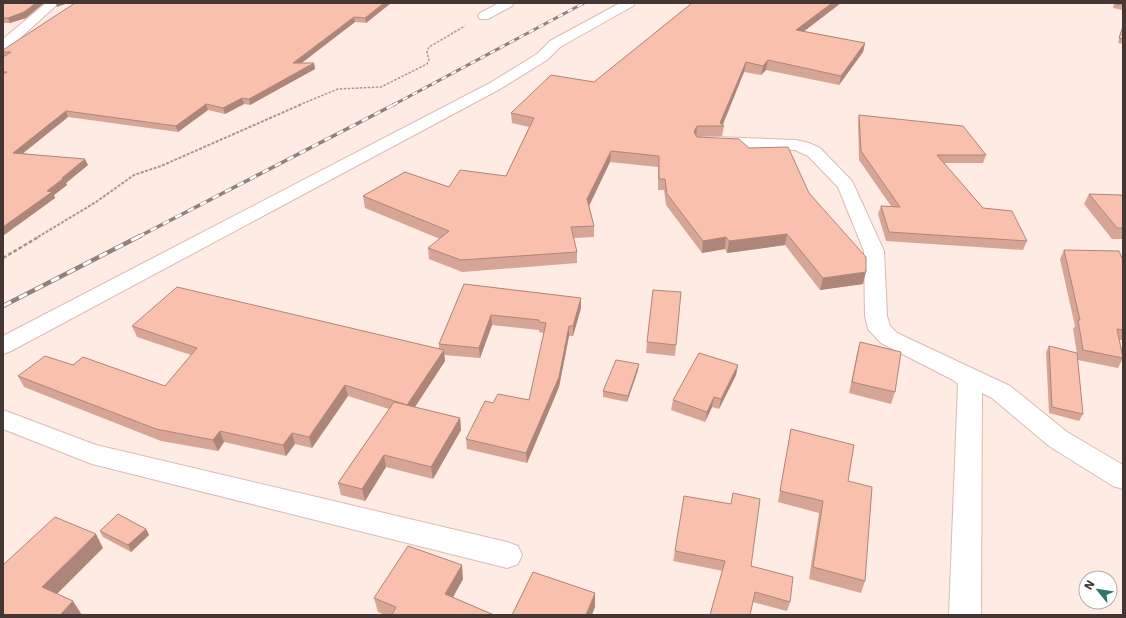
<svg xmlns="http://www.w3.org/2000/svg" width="1126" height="618" font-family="'DejaVu Sans',sans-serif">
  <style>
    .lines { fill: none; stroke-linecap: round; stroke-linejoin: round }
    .minor-casing { stroke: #dabcb1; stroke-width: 2 }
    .path-far2 { stroke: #a79791; stroke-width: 1.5; stroke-dasharray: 2.5 1.5; stroke-linecap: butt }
    .path-far1 { stroke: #a79791; stroke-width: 2; stroke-dasharray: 3 1.5; stroke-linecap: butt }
    .path { stroke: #a79791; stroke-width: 2.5; stroke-dasharray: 4 2; stroke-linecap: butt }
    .minor { fill: #fff; fill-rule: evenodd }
    .rail-far2-casing { stroke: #91817c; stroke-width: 3 }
    .rail-far1-casing { stroke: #91817c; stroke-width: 3.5 }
    .rail-casing { stroke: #91817c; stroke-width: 4.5 }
    .rail-far2 { stroke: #fff; stroke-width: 2; stroke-dasharray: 5.5; stroke-linecap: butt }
    .rail-far1 { stroke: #fff; stroke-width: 2.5; stroke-dasharray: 7; stroke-linecap: butt }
    .rail { stroke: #fff; stroke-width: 3; stroke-dasharray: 9; stroke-linecap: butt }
    .wall { fill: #d6a595 }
    .shaded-wall { fill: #ae8679 }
    .building { fill: #f9c0ad; stroke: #ae8679 }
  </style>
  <rect width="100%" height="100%" fill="#feebe4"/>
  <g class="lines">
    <defs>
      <g id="minor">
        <polygon points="46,3 59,3 8,49 3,50 3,39"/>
        <polygon points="499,3 514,3 512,6 488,19 480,19 478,16 480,13"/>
        <polygon points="620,3 635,3 633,6 560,47 547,60 500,89 11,351 3,354 3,336 490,83 537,54 550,41"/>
        <polygon points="715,137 796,140 809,143 820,148 852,181 884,251 887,316 890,326 897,333 1010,386 1067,432 1123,465 1123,489 1113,486 1049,446 992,398 982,393 981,615 949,615 958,384 953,380 881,343 868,329 865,316 864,251 838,187 808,156 795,150 709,146 707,142 709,138"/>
        <polygon points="3,410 96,445 507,542 518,546 522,555 518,564 507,568 92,464 3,429"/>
      </g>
    </defs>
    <use href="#minor" class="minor-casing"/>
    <polyline class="path-far2" points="299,105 338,89 381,87 427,64 429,60 427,52 429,47 465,26"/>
    <polyline class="path-far1" points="38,237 96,202 134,175 161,166 302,104"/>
    <polyline class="path" points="3,258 40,236"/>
    <use href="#minor" class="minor"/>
    <defs>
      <polyline id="rail-far2" points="393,105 584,3"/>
      <polyline id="rail-far1" points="138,237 395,104"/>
      <polyline id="rail" points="3,306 140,236"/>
    </defs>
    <use href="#rail-far2" class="rail-far2-casing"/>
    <use href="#rail-far1" class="rail-far1-casing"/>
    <use href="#rail" class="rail-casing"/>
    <use href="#rail-far2" class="rail-far2"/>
    <use href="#rail-far1" class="rail-far1"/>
    <use href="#rail" class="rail"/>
  </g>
  <g class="wall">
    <polygon points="3,3 44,3 26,18 10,23 3,23"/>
    <polygon points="391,3 366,23 355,22 301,63 314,63 315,69 250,105 244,104 225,114 208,110 178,132 68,117 23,153 88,165 66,183 67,185 54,195 55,198 4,235 3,235 3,50"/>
    <polygon points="692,3 841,3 804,31 865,43 863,52 839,85 766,70 761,75 744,72 723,125 724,126 722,136 697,137 749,148 809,193 863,284 820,290 785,245 727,253 725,249 702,253 666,205 664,190 658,190 658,167 610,162 589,206 594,226 594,237 574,238 577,252 577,263 462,272 429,259 428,248 440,239 365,208 363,196 449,187 506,176 529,127 512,123 511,113 594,82"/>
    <polygon points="1114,3 1123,3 1123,10 1113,8"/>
    <polygon points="1123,24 1123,44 1118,43"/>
    <polygon points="859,115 986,155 983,163 944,163 983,208 1027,241 1023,250 886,241 878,214 881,206 891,206 859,160 858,123"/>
    <polygon points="1089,194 1123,197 1123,239 1112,239 1084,204"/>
    <polygon points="1064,250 1123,260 1123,340 1119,340 1123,358 1118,368 1078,360 1073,329 1075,326 1060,259"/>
    <polygon points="464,284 581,298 581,308 573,336 569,336 559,387 527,463 467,449 466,439 493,403 529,400 544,333 539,332 539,330 492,325 480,358 444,355 445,361 415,407 460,418 461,430 433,479 386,467 365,501 341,495 338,483 389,409 348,396 312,448 295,444 286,456 224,442 218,451 161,441 24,387 18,376 73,365 165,386 191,355 137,337 132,326 439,349 439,344"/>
    <polygon points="647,342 676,345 675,356 646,353"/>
    <polygon points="860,342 895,392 891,404 849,393 857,353"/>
    <polygon points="1049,346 1083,414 1079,421 1049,413 1046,352"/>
    <polygon points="738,365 736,375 719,409 712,407 705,422 671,410 673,400"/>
    <polygon points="638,370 627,402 603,397 603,391"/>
    <polygon points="791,429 865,581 861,593 809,579 819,513 778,502 789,441"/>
    <polygon points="146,529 149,535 131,552 103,537 100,531"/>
    <polygon points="675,551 751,566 790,602 787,611 753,602 723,571 673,561"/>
    <polygon points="463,579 453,597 494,615 385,615 378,612 374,598"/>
  </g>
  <g class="shaded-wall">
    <polygon points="36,3 44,3 26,18 10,23 8,18"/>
    <polygon points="56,3 68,3 57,7"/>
    <polygon points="384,3 391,3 366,23 365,18"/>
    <polygon points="832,3 841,3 794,39 796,30"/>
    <polygon points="354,17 355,22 294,69 293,63"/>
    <polygon points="865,43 863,52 839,85 841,76"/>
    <polygon points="768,60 766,70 761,75 763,66"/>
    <polygon points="746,62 744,72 722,126 720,123"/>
    <polygon points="314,63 315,69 250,105 249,99"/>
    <polygon points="242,98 244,104 225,114 223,108"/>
    <polygon points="206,104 208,110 178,132 176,126"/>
    <polygon points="66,111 68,117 16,159 13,153"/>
    <polygon points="697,126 696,137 694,132"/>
    <polygon points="611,151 610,162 587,210 587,199"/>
    <polygon points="85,159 88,165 66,183 67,185 54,195 55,198 4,235 3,232 3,227 47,191"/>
    <polygon points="787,234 785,245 727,253 729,241"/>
    <polygon points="726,237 725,249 702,253 703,241"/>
    <polygon points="866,272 863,284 820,290 823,278"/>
    <polygon points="581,298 581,308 573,336 573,326"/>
    <polygon points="491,315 492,325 480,358 479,348"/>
    <polygon points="569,326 569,336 559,387 527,463 526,453"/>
    <polygon points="444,350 445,361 409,416 407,405"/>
    <polygon points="639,364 638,370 627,402 628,396"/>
    <polygon points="738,365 736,375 719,409 721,399"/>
    <polygon points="345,385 348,396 312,448 309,437"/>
    <polygon points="714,397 712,407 705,422 707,412"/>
    <polygon points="460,418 461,430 433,479 431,467"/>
    <polygon points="220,431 224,442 218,451 213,440"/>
    <polygon points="292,433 295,444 286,456 283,445"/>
    <polygon points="384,455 386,467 365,501 362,489"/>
    <polygon points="146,529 149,535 131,552 128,545"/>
    <polygon points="96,534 103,548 51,600 42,587"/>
    <polygon points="462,565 463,579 447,608 445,594"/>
    <polygon points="595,593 595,607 592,615 586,615"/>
    <polygon points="73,601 82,615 60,615"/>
  </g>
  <g class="building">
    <polygon points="3,3 36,3 24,12 8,18 3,18"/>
    <polygon points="75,3 384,3 365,18 354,17 293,63 314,63 249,99 242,98 223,108 206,104 176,126 66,111 13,153 85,159 62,178 64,178 47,191 52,192 3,227 3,74 7,72 3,72 3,57 11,52 3,52 3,50"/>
    <polygon points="692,3 832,3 796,30 865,43 841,76 768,60 763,66 746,62 720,123 724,126 697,126 694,132 697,137 739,139 749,148 788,147 809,193 866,257 866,272 823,278 787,234 729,241 726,237 703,241 667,194 665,179 659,179 659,156 611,151 587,199 594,226 571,227 577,252 461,260 428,248 449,231 363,196 405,172 449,187 460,170 506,176 534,118 511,113 551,75 594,82"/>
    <polygon points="1115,3 1123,3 1123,5 1115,4"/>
    <polygon points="1123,26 1123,39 1119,38"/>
    <polygon points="859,115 963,126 986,155 937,155 983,208 1012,211 1027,241 889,232 881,206 900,207 861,151"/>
    <polygon points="1089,194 1121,195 1123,197 1123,228 1117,228"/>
    <polygon points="1064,250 1119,251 1123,260 1123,330 1117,329 1123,358 1083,350 1078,320 1080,320"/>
    <polygon points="464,284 581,298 573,326 569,326 559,377 526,453 466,439 485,401 493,403 498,394 529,400 546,323 539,322 539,320 491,315 479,348 439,344"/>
    <polygon points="177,287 444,350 407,405 345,385 309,437 292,433 283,445 220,431 213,440 156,429 18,376 45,356 73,365 83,357 165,386 197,348 132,326"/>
    <polygon points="653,290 681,292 676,345 647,342"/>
    <polygon points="860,342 901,352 895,392 852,382"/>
    <polygon points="1049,346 1077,353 1083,414 1052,407"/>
    <polygon points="699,353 738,365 721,399 714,397 707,412 673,400"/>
    <polygon points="616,360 639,364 628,396 603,391"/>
    <polygon points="394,402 460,418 431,467 384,455 362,489 338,483"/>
    <polygon points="791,429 854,445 848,481 872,487 865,581 813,567 823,501 780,491"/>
    <polygon points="733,493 760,499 751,566 793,577 790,602 755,592 750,615 710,615 725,561 675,551 684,496 731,504"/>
    <polygon points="118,514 146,529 128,545 100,531"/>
    <polygon points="55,517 96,534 42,587 73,601 60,615 3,615 3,565"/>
    <polygon points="408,546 462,565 445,594 494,615 392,615 396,607 374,598"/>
    <polygon points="533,572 595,593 586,615 512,615"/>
  </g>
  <rect width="1126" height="618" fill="none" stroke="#443733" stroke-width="8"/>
  <g transform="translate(1098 590) rotate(300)"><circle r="19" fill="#ffffff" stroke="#b4afad"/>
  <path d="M0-3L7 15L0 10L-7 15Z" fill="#2d756e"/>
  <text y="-6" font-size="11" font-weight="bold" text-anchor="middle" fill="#443733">N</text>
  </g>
</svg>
